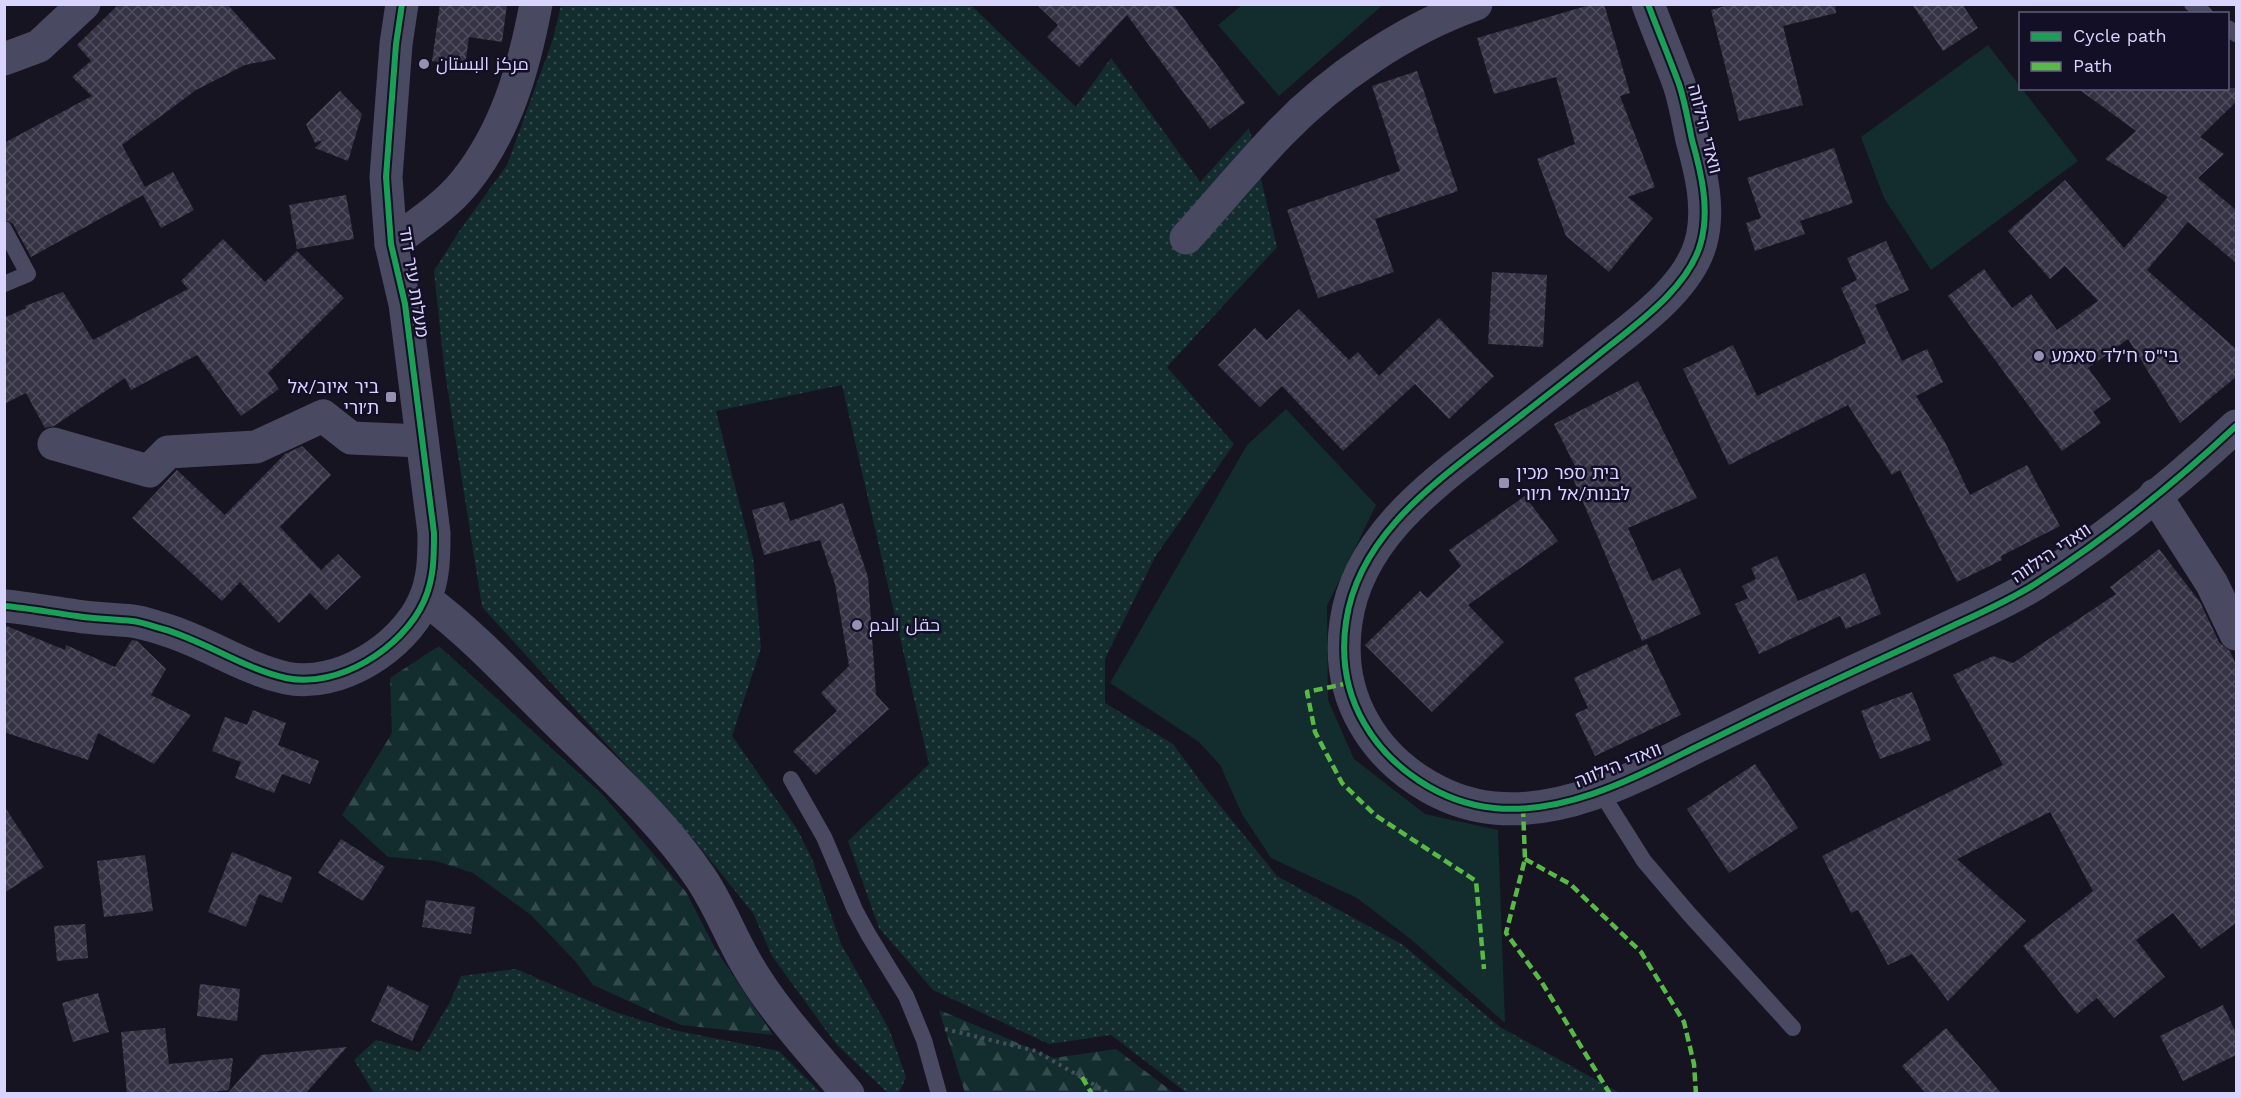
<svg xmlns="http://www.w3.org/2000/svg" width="2241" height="1098" font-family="'Work Sans',Cairo,'Noto Sans Hebrew',sans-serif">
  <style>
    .grass { fill: url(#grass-dots) }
    .forest { fill: url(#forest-firs) }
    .park { fill: #132c2d }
    .building { fill: url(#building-cross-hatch) }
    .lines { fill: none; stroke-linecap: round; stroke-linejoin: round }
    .path { stroke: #44505f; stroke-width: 4; stroke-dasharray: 3 4.5; stroke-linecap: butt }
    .service { stroke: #4a4962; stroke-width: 16 }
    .minor { stroke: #4a4962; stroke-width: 33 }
    .tertiary { stroke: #4a4962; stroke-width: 33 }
    .quiet { stroke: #58b947; stroke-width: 4.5; stroke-dasharray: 9 4.5; stroke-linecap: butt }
    .cycleway-casing { stroke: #130f26; stroke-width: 10 }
    .cycleway { stroke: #1a9f57; stroke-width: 6 }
    .poi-dot { fill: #9591b1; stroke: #130f26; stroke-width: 2 }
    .labels { text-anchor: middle; stroke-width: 5; stroke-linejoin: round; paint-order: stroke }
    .poi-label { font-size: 18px; fill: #d9d4ff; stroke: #130f26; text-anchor: start }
    .street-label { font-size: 18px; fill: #d9d4ff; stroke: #130f26 }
  </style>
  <defs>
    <pattern id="grass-dots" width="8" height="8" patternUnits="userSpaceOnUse" patternTransform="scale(1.5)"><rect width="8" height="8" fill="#132c2d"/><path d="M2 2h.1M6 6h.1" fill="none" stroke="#354a4c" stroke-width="1.8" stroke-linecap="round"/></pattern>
    <pattern id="forest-firs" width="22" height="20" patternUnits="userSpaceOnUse" patternTransform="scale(1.5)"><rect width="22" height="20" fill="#132c2d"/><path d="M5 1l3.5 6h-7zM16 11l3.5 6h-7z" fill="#354a4c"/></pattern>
    <pattern id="building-cross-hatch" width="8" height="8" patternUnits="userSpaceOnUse" patternTransform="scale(1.5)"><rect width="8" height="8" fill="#343243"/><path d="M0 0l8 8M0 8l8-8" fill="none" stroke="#514f5f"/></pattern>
  </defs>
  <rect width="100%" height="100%" fill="#161421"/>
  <g class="grass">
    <polygon points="561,5 971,5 1076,107 1111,58 1200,182 1249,128 1277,247 1167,367 1234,444 1155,557 1105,659 1105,703 1173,744 1204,786 1277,876 1403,945 1500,1027 1620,1093 1187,1093 1111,1035 1049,1044 933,990 879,928 848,841 929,764 842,385 716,411 753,557 761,648 732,736 797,829 812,859 841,944 889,1029 906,1077 899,1093 888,1093 836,1044 772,956 753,913 694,840 482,607 444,366 434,271 460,230 507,165 553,39"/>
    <polygon points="516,969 615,1012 673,1030 779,1051 821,1093 374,1093 354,1060 376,1040 420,1052 450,1002 461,976"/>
  </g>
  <g class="forest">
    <polygon points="439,646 603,795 686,892 716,950 773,1035 681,1025 593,985 575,961 531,915 473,873 436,861 388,857 342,815 392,733 390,678"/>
    <polygon points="939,1010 1054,1058 1116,1049 1174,1093 965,1093"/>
  </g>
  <g class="park">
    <polygon points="1384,4 1279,96 1218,25 1242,5"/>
    <polygon points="1988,45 2078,161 1931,270 1884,198 1861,137"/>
    <polygon points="1286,409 1376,505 1327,606 1328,700 1354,759 1425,814 1498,830 1505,1023 1413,941 1357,898 1271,858 1242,814 1220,765 1199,742 1110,683 1247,445"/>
  </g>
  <g class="building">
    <polygon points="119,4 227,4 276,59 245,65 196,90 122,145 145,187 173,172 194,210 161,228 143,195 31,257 13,224 4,219 4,143 92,96 72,77 91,61 77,45"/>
    <polygon points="440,4 507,4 502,42 469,37 465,66 432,61"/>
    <polygon points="1036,4 1173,4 1245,103 1210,129 1127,15 1079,67 1047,37 1058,25"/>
    <polygon points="1593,4 1604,4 1630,93 1620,96 1655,187 1628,197 1653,218 1609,272 1566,236 1537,159 1575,144 1556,77 1494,94 1477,38"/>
    <polygon points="1732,4 1835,4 1836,13 1783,26 1803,105 1739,121 1711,10"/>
    <polygon points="1912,4 1962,4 1978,28 1943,51"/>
    <polygon points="1417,71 1458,191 1375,219 1394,272 1318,298 1287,210 1400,171 1372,86"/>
    <polygon points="2077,88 2236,88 2236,102 2200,137 2224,154 2198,178 2236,210 2236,263 2188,222 2147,270 2236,349 2236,377 2180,423 2128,339 2088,368 2111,399 2093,412 2101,423 2062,451 1948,296 1984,269 2012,308 2031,294 2057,330 2098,301 2065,266 2050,279 2008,231 2065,180 2124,248 2168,197 2105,159 2136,131"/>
    <polygon points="340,91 362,114 348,161 315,148 323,140 315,143 306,124"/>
    <polygon points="1834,148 1853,203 1800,221 1805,234 1755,251 1746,223 1761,218 1747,178"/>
    <polygon points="346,195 354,239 297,249 289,205"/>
    <polygon points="223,239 265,282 297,251 344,298 268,373 279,389 241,416 197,355 131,390 125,378 54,426 45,428 26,393 4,404 4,318 26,308 25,306 63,292 93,340 188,289 181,281"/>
    <polygon points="1886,241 1909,290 1875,305 1902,361 1927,349 1943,382 1916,396 1945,442 1970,495 2027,465 2060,526 2001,556 2002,560 1957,582 1900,470 1892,475 1848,405 1729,465 1683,369 1733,345 1757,396 1866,343 1841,288 1857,280 1847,258"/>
    <polygon points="1492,272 1547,275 1543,347 1488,344"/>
    <polygon points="1299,309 1349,360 1358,352 1379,376 1439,318 1494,376 1449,419 1415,384 1343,451 1282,386 1260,407 1218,365 1255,328 1267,340"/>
    <polygon points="1638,381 1697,498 1628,528 1652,581 1680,568 1701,614 1642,641 1572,476 1579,474 1554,424"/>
    <polygon points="302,446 331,475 280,527 321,570 338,554 361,577 326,610 310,593 279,623 240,582 222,601 132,518 177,470 225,515 285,454"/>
    <polygon points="1525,496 1558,541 1468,605 1504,642 1432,712 1365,645 1420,591 1427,598 1461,566 1449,550"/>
    <polygon points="784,502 790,521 843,503 868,577 876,695 889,709 816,775 793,751 837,711 821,693 849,666 835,584 820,540 764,555 752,510"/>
    <polygon points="2159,549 2200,602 2219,642 2230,651 2236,665 2236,923 2201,949 2173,913 2136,940 2165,977 2114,1018 2097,998 2077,1014 2023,946 2093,891 2050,812 1957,859 2026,921 1948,1001 1912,954 1888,965 1858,910 1851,913 1822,856 2003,765 1953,675 1993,656 2013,663 2116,594 2110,587"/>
    <polygon points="1777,556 1798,601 1865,573 1881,614 1846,629 1840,616 1759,654 1735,604 1748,598 1742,586 1756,579 1751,568"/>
    <polygon points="4,625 65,650 66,645 115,667 132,640 137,641 166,669 151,695 191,715 154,764 98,733 88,760 4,732"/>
    <polygon points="1647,644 1681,715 1595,756 1575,714 1588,708 1574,678"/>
    <polygon points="1912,692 1931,740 1880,759 1861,711"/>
    <polygon points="253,710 286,723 278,745 319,761 310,784 282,774 274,793 235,778 241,762 212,751 225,717 247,725"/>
    <polygon points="1755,764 1798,828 1729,873 1687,809"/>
    <polygon points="4,806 44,867 4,893"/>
    <polygon points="341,839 385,867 363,901 318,873"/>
    <polygon points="232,852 292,877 282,903 259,894 246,927 208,912"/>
    <polygon points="145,855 153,911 104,917 97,861"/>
    <polygon points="426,900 475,907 471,934 422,927"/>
    <polygon points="85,924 88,958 57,961 54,926"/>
    <polygon points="200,984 240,989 237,1021 197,1016"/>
    <polygon points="388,985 429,1006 412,1041 371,1021"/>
    <polygon points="98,993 109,1032 73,1042 62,1003"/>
    <polygon points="2223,1005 2236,1033 2236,1055 2183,1081 2160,1036"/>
    <polygon points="165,1028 169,1064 233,1058 229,1090 194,1094 127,1094 121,1032"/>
    <polygon points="1946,1028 2002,1094 1926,1094 1902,1066"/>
    <polygon points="347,1047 305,1094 227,1094 261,1055"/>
  </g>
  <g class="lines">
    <polyline class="path" points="945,1029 1036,1051 1110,1094"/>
    <g class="service">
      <polyline points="2192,4 2205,14"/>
      <polyline points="2228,28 2236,34"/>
      <polyline points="4,229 28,274 4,284"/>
      <polyline points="791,779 824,837 855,910 868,934 906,996 924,1040 939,1094"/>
      <polyline points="1600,791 1644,861 1690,915 1793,1028"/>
    </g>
    <g class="minor">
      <polyline points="4,59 39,46 84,4"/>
      <path d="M1186,238C1218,203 1248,166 1281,132C1333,78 1405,29 1476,4"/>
      <polyline points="54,444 149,471 168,452 256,447 323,416 351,438 422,441"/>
      <polyline points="2155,495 2212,584 2236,634"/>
    </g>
    <g class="tertiary">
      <path d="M1648,4C1658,31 1669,57 1679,84C1685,102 1688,121 1692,140C1701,172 1710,208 1701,242C1690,285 1641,321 1608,347C1571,377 1533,406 1496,435C1432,485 1358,537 1346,622C1341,657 1346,692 1364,723C1390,769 1442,803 1494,808C1564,815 1632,779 1692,749C1738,727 1783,704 1829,683C1869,664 1910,646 1950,627C1978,614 2008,601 2035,584C2104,540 2176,482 2236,426"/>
      <path d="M391,244C416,225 445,207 465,182C506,131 524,68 536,4"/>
      <path d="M425,599C474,635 515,681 558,723C607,772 661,819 700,877C718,903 729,933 745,961C772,1009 812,1051 848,1094"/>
      <path d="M4,606C29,608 53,613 77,616C95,619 113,619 132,621C142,622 152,626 163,629C205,641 242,668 286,678C338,689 403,648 424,601C434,579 434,556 434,533L405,304L391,244L386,177L396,44L402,4"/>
    </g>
    <g class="quiet">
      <polyline points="1349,683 1307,692 1315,732 1342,783 1375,815 1476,881 1484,969"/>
      <polyline points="1523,808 1525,859 1506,933 1541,981 1610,1094"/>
      <polyline points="1525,859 1570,884 1641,952 1684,1022 1694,1064 1696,1094"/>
      <polyline points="1082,1077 1092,1094"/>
    </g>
    <defs>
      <g id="cycleway">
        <path d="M1648,4C1658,31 1669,57 1679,84C1685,102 1688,121 1692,140C1701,172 1710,208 1701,242C1690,285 1641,321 1608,347C1571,377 1533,406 1496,435C1432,485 1358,537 1346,622C1341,657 1346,692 1364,723C1390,769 1442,803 1494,808C1564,815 1632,779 1692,749C1738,727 1783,704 1829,683C1869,664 1910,646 1950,627C1978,614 2008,601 2035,584C2104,540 2176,482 2236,426"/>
        <path d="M4,606C29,608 53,613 77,616C95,619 113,619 132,621C142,622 152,626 163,629C205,641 242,668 286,678C338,689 403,648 424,601C434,579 434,556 434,533L405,304L391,244L386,177L396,44L402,4"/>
      </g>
    </defs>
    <use href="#cycleway" class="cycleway-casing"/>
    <use href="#cycleway" class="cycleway"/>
  </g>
  <g class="poi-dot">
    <circle cx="424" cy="64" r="6"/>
    <circle cx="2039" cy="356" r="6"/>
    <rect x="385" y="391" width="12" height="12" rx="3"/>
    <rect x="1498" y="477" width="12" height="12" rx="3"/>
    <circle cx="857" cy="625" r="6"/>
  </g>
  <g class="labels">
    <g class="poi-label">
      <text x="436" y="70">مركز البستان</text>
      <text x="2051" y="362">בי"ס ח'לד סאמע</text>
      <text x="379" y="393" text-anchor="end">ביר איוב/אל<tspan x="379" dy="21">ת׳ורי</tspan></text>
      <text x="1516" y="479">בית ספר מכין<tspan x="1516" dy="21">לבנות/אל ת׳ורי</tspan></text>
      <text x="869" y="631">حقل الدم</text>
    </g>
    <g class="street-label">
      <text transform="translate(1705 129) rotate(76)" y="6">וואדי הילווה</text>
      <text transform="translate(414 282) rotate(81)" y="6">מעלות עיר דוד</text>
      <text transform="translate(2051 553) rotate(-34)" y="6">וואדי הילווה</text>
      <text transform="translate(1618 765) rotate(-22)" y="6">וואדי הילווה</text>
    </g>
  </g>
  <rect width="2241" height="1098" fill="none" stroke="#d9d4ff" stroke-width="12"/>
  <rect x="2019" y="12" width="210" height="78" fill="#130f26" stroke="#625e7d" stroke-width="1.5"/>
  <rect x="2031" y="32" width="30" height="9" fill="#1a9f57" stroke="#625e7d" stroke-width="1.5"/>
  <text x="2073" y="42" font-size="18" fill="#d9d4ff">Cycle path</text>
  <rect x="2031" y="62" width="30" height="9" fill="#58b947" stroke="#625e7d" stroke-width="1.5"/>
  <text x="2073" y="72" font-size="18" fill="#d9d4ff">Path</text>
</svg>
